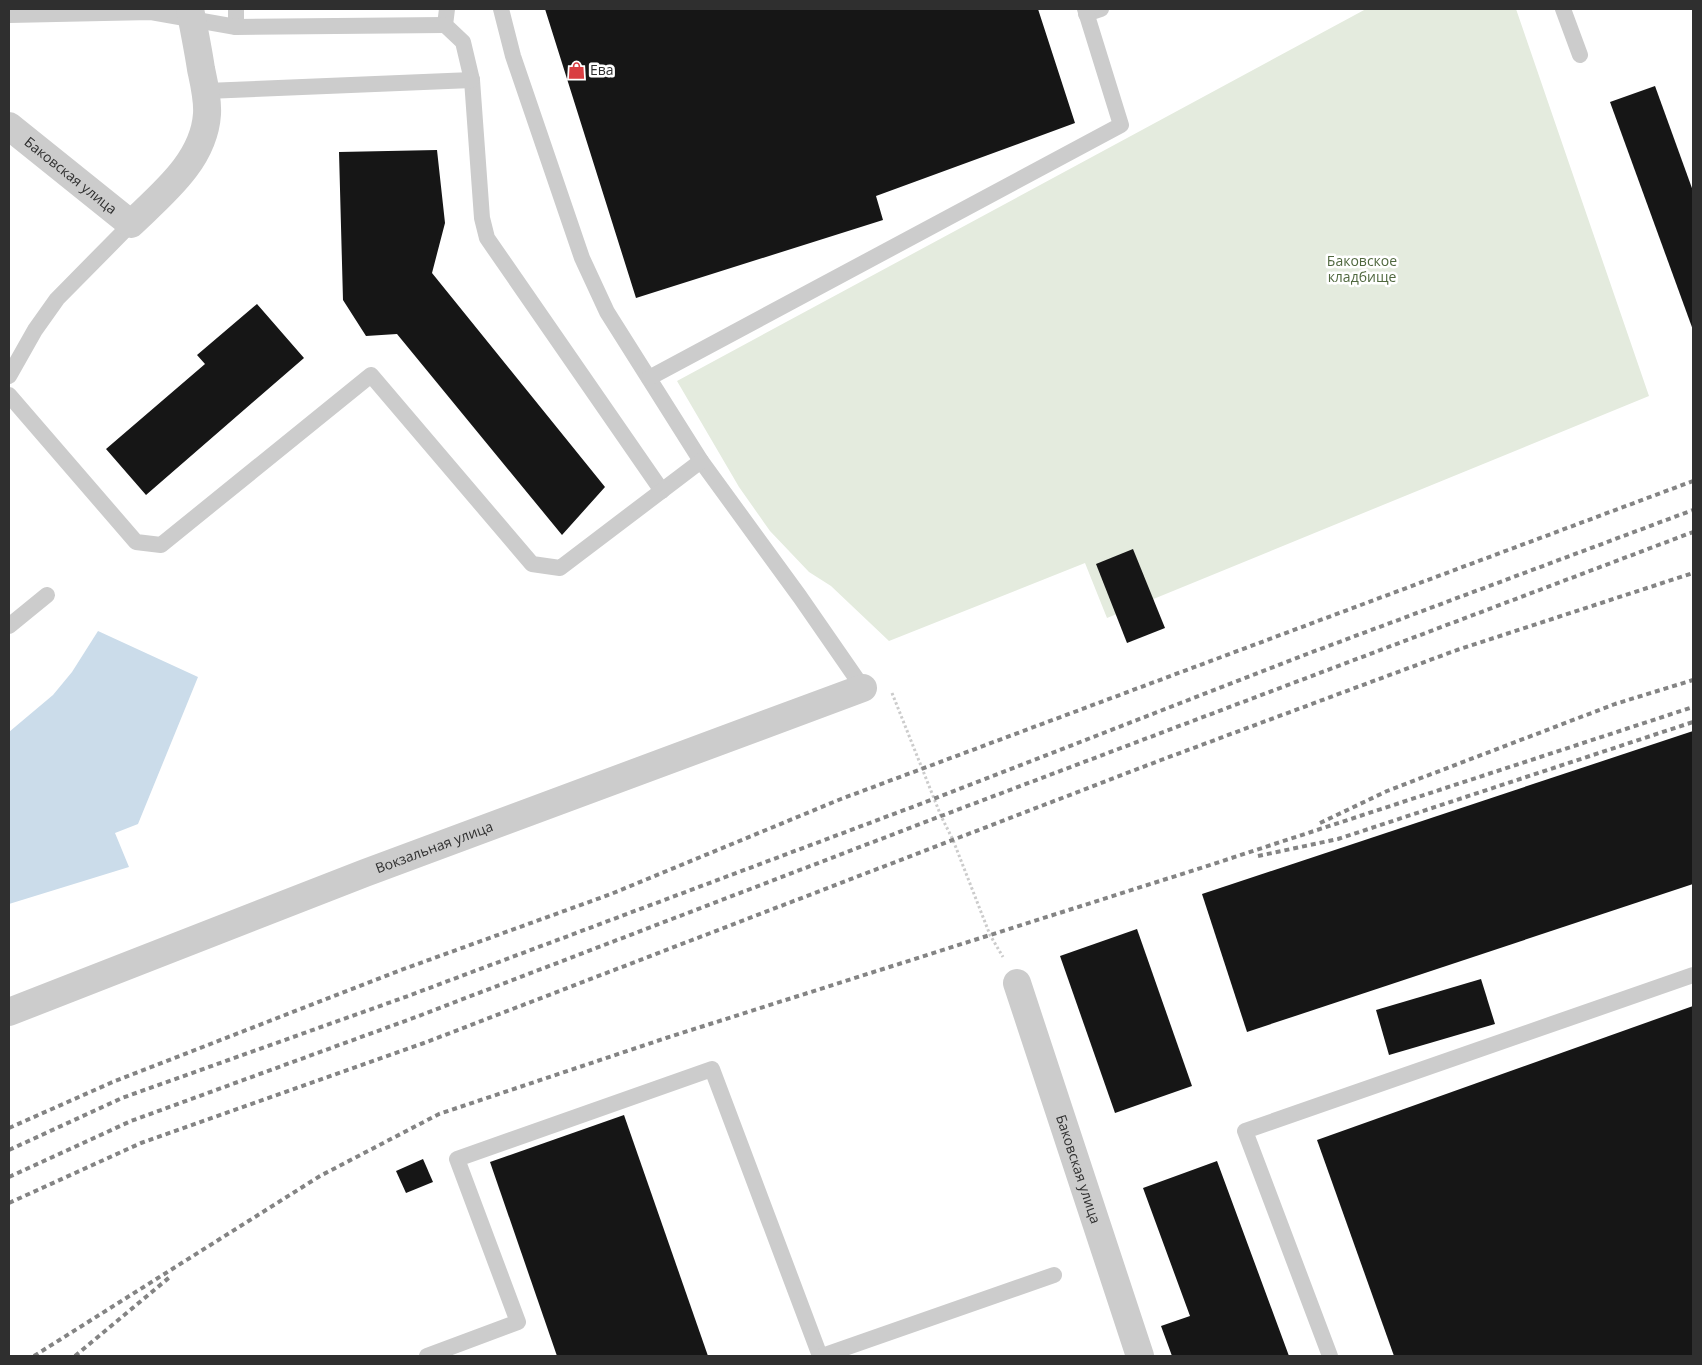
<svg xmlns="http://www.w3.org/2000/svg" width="1702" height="1365" font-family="'Open Sans',sans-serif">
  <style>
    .green { fill: #e4ebde }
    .water { fill: #cbdcea }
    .building { fill: #161616 }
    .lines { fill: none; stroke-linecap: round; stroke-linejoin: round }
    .path { stroke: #ccc; stroke-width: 3; stroke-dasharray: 2.5 2.5; stroke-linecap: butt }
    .service { stroke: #ccc; stroke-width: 16 }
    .minor { stroke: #ccc; stroke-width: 28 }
    .rail { stroke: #848484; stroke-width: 4; stroke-dasharray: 5 4; stroke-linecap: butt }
    .labels { text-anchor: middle; stroke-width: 5; stroke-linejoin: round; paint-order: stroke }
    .poi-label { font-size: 14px; fill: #2f2f2f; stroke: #fff; text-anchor: start }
    .street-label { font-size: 14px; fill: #2f2f2f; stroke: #fff }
    .park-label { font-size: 14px; fill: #50683f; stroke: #fff }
  </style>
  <rect width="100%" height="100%" fill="#fff"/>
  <polygon class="green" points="1366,9 1516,9 1649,396 1107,618 1085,563 889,641 831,586 809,572 770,531 739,487 677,381"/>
  <polygon class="water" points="98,631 198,677 138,824 115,833 129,867 9,904 9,732 53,695 72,672"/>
  <g class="building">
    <polygon points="545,9 1038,9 1075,123 876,196 883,220 636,298"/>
    <polygon points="1655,86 1693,191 1693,330 1610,102"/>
    <polygon points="437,150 445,223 432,273 605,487 562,535 397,334 366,336 343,300 339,152"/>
    <polygon points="257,304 304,358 146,495 106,449 205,364 197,355"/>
    <polygon points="1133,549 1165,628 1127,643 1096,564"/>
    <polygon points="1693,731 1693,884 1247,1032 1202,894"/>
    <polygon points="1137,929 1192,1086 1115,1113 1060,956"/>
    <polygon points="1481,979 1495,1024 1389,1055 1376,1010"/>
    <polygon points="1693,1006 1693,1356 1394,1356 1317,1140"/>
    <polygon points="624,1115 708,1356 557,1356 490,1162"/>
    <polygon points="423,1159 433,1182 406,1193 396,1171"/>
    <polygon points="1217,1161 1289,1356 1172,1356 1161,1326 1190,1316 1143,1188"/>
  </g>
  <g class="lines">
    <polyline class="path" points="892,693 941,816 953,840 990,935 1003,957"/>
    <g class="service">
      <polyline points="236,9 236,27"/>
      <polyline points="447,9 445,25 463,42 472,80 482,218 487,238 662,491"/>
      <polyline points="501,9 513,56 582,258 607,312 701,461 800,597 863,688"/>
      <polyline points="1563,9 1580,55"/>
      <polyline points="1086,14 1101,9"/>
      <polyline points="9,15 151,12 236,27 445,25"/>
      <polyline points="206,91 472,80"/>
      <polyline points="9,376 35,330 57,299 131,224"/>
      <polyline points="649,378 1121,125 1085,9"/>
      <polyline points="9,395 136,542 161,545 371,375 532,564 560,568 701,461"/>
      <polyline points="9,626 47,595"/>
      <polyline points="427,1356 518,1322 457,1159 712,1069 820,1356"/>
      <polyline points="822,1356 1054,1275"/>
      <polyline points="1330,1356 1245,1131 1693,975"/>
    </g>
    <g class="minor">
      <path id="s1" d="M9,126L131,224C162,194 204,161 207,114C208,99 204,83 201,69C198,49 194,29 190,9"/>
      <path id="s2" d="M1017,983L1140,1356"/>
      <path id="s3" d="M9,1012L365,873L863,688"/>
    </g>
    <g class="rail">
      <polyline points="1320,823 1387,791 1615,704 1693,680"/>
      <polyline points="1258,856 1338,839 1693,722"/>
      <polyline points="9,1128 115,1081 401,970 611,894 841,799 1693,481"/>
      <polyline points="9,1150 122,1098 408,996 923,803 1307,654 1693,510"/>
      <polyline points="9,1177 131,1121 416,1017 941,816 1693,532"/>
      <polyline points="9,1203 141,1143 424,1043 1161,760 1457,650 1693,573"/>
      <polyline points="34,1356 320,1176 439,1114 666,1038 1204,867 1693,707"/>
      <polyline points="75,1356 171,1276"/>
    </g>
  </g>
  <defs>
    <symbol id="shop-bare" viewBox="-9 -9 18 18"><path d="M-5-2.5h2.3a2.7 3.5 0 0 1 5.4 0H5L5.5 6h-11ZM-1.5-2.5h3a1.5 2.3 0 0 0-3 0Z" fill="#d93e42" stroke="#fff" stroke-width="2.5" paint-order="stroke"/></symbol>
  </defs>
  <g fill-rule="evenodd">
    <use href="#shop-bare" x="564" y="58" width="25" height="25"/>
  </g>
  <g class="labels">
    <g class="poi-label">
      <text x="590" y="75">Ева</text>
    </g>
    <g class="street-label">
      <text dy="5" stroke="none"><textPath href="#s1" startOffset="79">Баковская улица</textPath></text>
      <text dy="5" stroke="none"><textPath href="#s3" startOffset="456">Вокзальная улица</textPath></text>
      <text dy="5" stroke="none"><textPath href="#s2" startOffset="196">Баковская улица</textPath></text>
    </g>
    <g class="park-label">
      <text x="1362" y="266">Баковское<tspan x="1362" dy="16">кладбище</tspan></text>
    </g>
  </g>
  <rect width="1702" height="1365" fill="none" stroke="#2f2f2f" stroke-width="20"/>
</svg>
